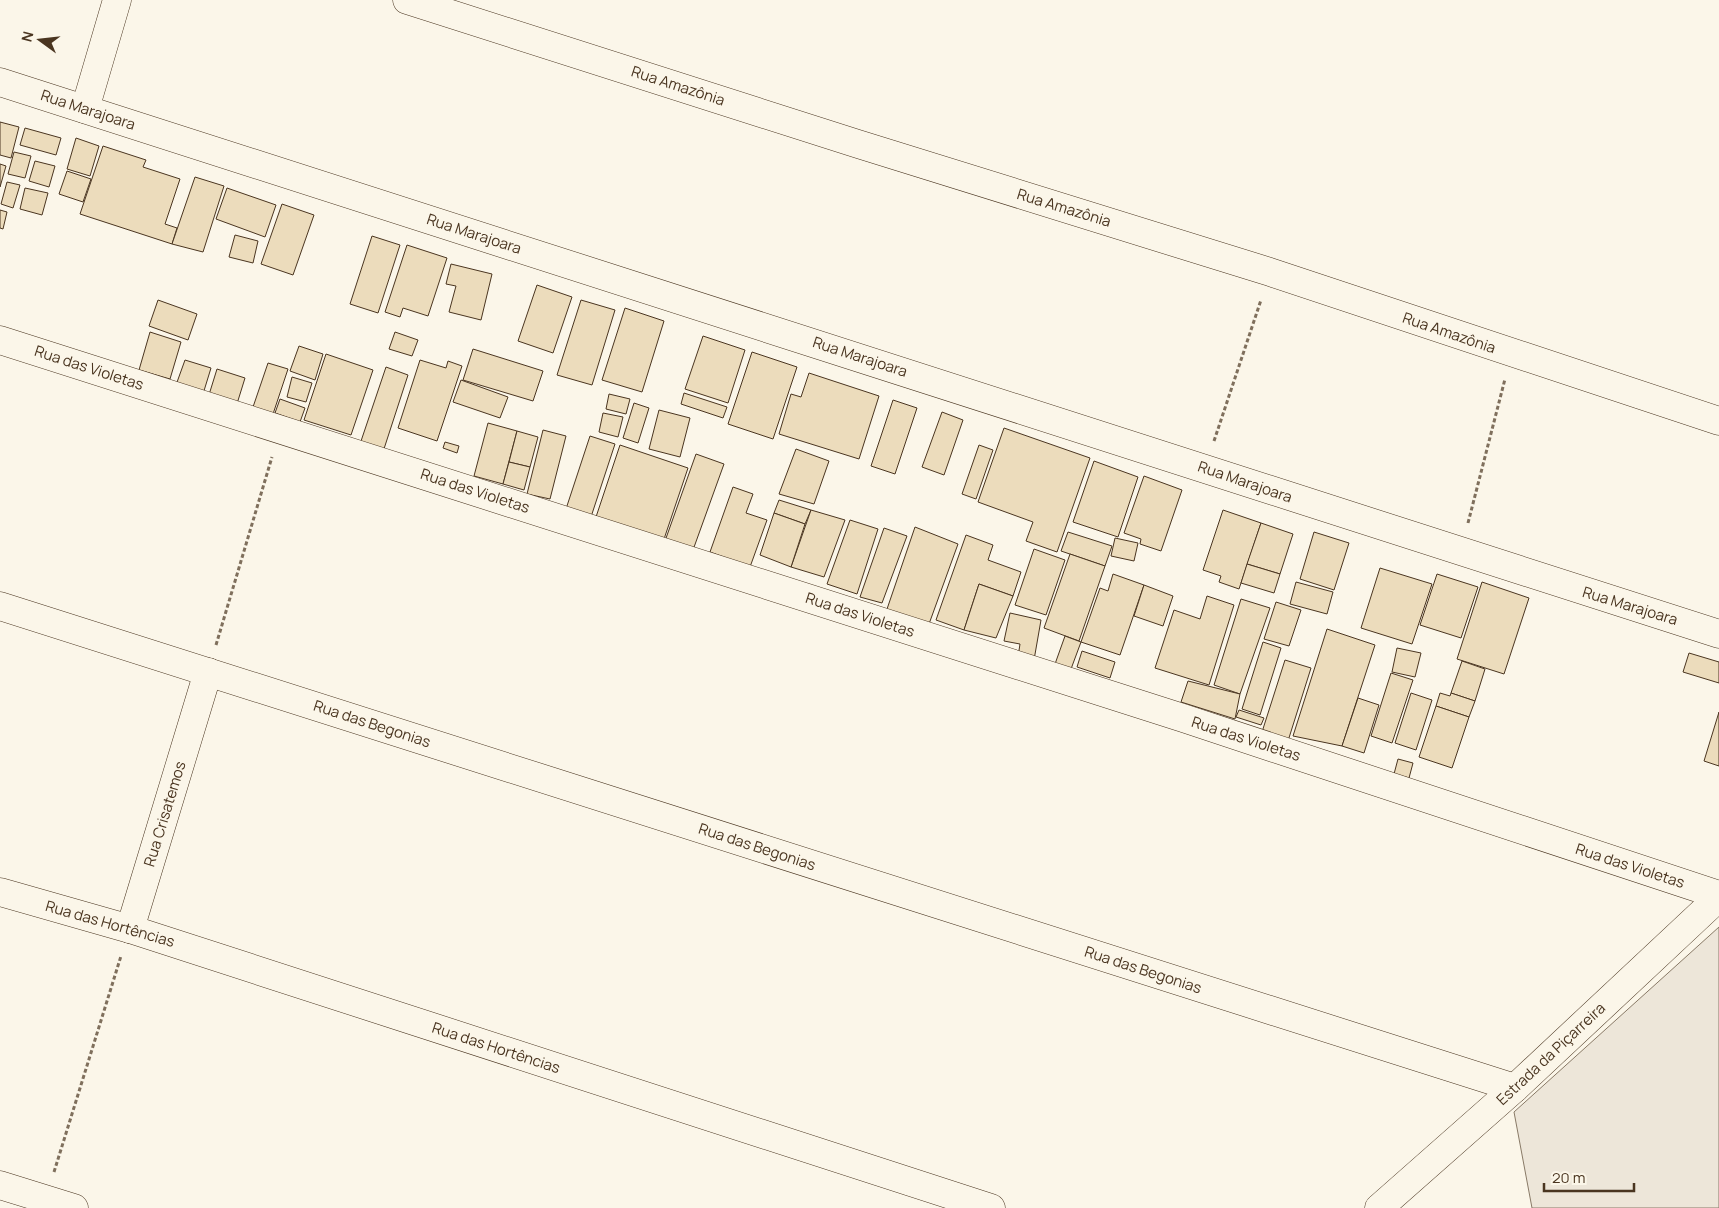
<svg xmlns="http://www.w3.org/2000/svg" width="1719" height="1208" font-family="Manrope,sans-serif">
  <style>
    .green { fill: #ede6d9; stroke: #887966 }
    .building { fill: #ecdcbc; stroke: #4a3520 }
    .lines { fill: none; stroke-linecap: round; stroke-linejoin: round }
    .minor-casing { stroke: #4a3520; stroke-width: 29 }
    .path { stroke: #7f6f5c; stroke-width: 3; stroke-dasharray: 4 2.5; stroke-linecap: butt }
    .minor { stroke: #fbf6e9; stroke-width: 28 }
    .labels { text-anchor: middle; stroke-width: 4; stroke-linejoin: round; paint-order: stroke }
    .street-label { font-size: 15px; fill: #4a3520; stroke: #fbf6e9 }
  </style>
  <rect width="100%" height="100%" fill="#fbf6e9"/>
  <polygon class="green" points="1719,927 1719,1208 1532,1208 1514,1112"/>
  <g class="building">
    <polygon points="0,122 19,127 11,158 0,155"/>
    <polygon points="25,128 61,138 56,155 20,145"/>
    <polygon points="76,138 99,146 90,176 67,169"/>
    <polygon points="103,146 146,160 143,167 180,179 165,224 177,228 172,244 80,214"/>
    <polygon points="14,152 31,156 25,178 8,174"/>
    <polygon points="35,161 55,166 49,187 29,181"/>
    <polygon points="0,164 6,166 0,187"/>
    <polygon points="67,171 91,179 83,202 59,194"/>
    <polygon points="195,177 224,186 203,252 172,244"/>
    <polygon points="7,182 20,185 13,208 1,204"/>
    <polygon points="25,188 48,193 42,215 20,209"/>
    <polygon points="227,188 276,205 265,237 216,219"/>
    <polygon points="282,204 314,215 293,275 261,264"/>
    <polygon points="0,210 7,212 3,229 0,228"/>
    <polygon points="235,235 258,241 253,263 229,257"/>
    <polygon points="372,236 400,245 378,313 350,304"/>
    <polygon points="407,245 447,258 428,316 403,308 400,317 385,312"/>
    <polygon points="451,264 492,274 481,320 449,312 456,286 446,284"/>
    <polygon points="537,285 572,297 553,353 518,341"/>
    <polygon points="158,300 197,314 188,340 149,326"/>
    <polygon points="581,300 615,310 592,385 557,375"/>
    <polygon points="625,308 664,321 642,392 602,380"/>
    <polygon points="150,332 181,342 170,379 139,370"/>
    <polygon points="395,332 418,340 412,356 389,349"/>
    <polygon points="703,336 745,350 728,403 685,389"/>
    <polygon points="299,346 323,354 315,380 290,371"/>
    <polygon points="473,349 543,371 533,401 463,380"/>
    <polygon points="752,352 797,367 773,439 728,424"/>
    <polygon points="326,354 373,370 351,435 304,420"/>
    <polygon points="185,360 211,368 203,394 176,385"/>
    <polygon points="420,360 446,368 448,361 462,366 437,441 398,428"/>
    <polygon points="268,363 288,369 272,417 252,410"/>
    <polygon points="386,367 408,375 382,455 359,447"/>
    <polygon points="217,369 245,378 236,407 208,398"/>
    <polygon points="809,373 879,396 859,459 779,434 791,394 801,397"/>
    <polygon points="292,377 312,383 306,402 287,397"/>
    <polygon points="461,380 508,397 500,418 453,402"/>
    <polygon points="684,393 727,407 723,418 681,404"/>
    <polygon points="609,394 630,399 626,414 606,409"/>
    <polygon points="280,399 305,408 300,422 275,413"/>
    <polygon points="893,400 917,408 895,474 871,466"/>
    <polygon points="634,403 649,408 638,443 623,438"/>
    <polygon points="659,410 690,418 680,457 649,449"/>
    <polygon points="942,412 963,420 944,475 922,467"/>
    <polygon points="603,413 623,417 618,437 599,432"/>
    <polygon points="488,423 517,431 503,484 474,476"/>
    <polygon points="1004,428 1090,458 1057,552 1026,541 1033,522 978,502"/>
    <polygon points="543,430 566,436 550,499 527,494"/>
    <polygon points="517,431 538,437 530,467 509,462"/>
    <polygon points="590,436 615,444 589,523 564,515"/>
    <polygon points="445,442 459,446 457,453 443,448"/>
    <polygon points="620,445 688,468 662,545 594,523"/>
    <polygon points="979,445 993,450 976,499 962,494"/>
    <polygon points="796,449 829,461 814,504 779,494"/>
    <polygon points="696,454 724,464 693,550 665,541"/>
    <polygon points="1094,461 1138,477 1118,537 1073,522"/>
    <polygon points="509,462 530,467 524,490 503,484"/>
    <polygon points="1144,476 1182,490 1161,551 1140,544 1141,539 1124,533"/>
    <polygon points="733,487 753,494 746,513 767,520 750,567 710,552"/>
    <polygon points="779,500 811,510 805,524 774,513"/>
    <polygon points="811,510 845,520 824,577 791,567"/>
    <polygon points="1223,510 1261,523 1239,589 1219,582 1221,576 1203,570"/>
    <polygon points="774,513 805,524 791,567 760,555"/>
    <polygon points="850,520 878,529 857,594 827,584"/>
    <polygon points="1261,523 1293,534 1280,574 1247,564"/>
    <polygon points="915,527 958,544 929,624 886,612"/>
    <polygon points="884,528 907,536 882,603 860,597"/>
    <polygon points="1068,532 1112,546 1105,566 1061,551"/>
    <polygon points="1314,532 1349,543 1334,590 1300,579"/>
    <polygon points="966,535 993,545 988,560 1021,572 1013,596 979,584 964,630 936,620"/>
    <polygon points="1115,538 1138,543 1134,561 1111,556"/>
    <polygon points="1034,549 1065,560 1046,615 1015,605"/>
    <polygon points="1070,554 1105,566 1079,641 1044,628"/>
    <polygon points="1247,564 1280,574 1274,593 1241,583"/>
    <polygon points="1380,568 1432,584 1412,644 1361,628"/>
    <polygon points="1113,574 1144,585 1120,655 1081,642 1100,588 1108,591"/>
    <polygon points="1437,574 1478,587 1461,638 1420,625"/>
    <polygon points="1296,582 1333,592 1327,614 1290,604"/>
    <polygon points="1482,582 1529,598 1504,674 1457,659"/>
    <polygon points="979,584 1013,596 996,638 964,630"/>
    <polygon points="1144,585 1173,596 1163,626 1134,616"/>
    <polygon points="1207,596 1234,605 1209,685 1155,668 1174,610 1200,619"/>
    <polygon points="1241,599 1270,608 1240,694 1214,685"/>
    <polygon points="1276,602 1301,610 1289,646 1264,639"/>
    <polygon points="1010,613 1041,620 1034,660 1018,657 1020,644 1004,641"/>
    <polygon points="1327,629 1375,645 1342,746 1293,736"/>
    <polygon points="1065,636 1081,642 1071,669 1055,664"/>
    <polygon points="1263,642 1281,648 1260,715 1242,709"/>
    <polygon points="1397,648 1421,653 1415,677 1392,672"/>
    <polygon points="1082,651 1115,662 1110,678 1077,667"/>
    <polygon points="1689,653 1719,662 1719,683 1683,672"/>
    <polygon points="1285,660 1311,668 1288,741 1262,732"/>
    <polygon points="1462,661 1485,669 1475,701 1451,693"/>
    <polygon points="1391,673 1413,680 1392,743 1371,736"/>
    <polygon points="1188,681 1240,694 1235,719 1181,702"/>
    <polygon points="1411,693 1432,700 1416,750 1395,743"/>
    <polygon points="1440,693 1450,696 1451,693 1475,701 1469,717 1436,706"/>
    <polygon points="1358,698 1379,705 1364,753 1342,746"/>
    <polygon points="1436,706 1469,717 1452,768 1419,757"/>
    <polygon points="1239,710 1264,718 1261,725 1236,717"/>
    <polygon points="1719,712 1719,766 1704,761"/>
    <polygon points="1398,759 1413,763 1409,778 1394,774"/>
  </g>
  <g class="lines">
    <defs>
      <g id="minor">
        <polyline points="407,0 858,144 1270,272 1719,421"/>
        <polyline points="0,82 1719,634"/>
        <polyline points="85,109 117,0"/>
        <polyline points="0,340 1183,718 1719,895"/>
        <polyline points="0,606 1515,1088"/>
        <polyline points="0,892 130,929 991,1208"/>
        <polyline points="130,929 208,672"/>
        <polyline points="0,1185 74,1208"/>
        <polyline points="1379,1208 1515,1088 1719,897"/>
      </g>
    </defs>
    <use href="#minor" class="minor-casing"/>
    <g class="path">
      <polyline points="1214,441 1261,300"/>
      <polyline points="1468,523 1505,379"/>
      <polyline points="216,645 272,457"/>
      <polyline points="54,1172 121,956"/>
    </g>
    <use href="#minor" class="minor"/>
  </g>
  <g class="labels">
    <g class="street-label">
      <text transform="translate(678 86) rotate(18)" y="5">Rua Amazônia</text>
      <text transform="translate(88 110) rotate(18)" y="5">Rua Marajoara</text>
      <text transform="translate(1064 208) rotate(17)" y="5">Rua Amazônia</text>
      <text transform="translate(474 234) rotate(18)" y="5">Rua Marajoara</text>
      <text transform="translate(1449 333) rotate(19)" y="5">Rua Amazônia</text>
      <text transform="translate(860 357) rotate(18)" y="5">Rua Marajoara</text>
      <text transform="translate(89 368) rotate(18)" y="5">Rua das Violetas</text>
      <text transform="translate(1245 482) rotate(19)" y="5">Rua Marajoara</text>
      <text transform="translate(475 491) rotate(18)" y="5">Rua das Violetas</text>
      <text transform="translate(1630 606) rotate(17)" y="5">Rua Marajoara</text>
      <text transform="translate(860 615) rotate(18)" y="5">Rua das Violetas</text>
      <text transform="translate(372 724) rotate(18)" y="5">Rua das Begonias</text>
      <text transform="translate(1246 739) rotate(18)" y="5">Rua das Violetas</text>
      <text transform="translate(165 814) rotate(-73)" y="5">Rua Crisatemos</text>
      <text transform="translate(757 847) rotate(18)" y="5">Rua das Begonias</text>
      <text transform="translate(1630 866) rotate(18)" y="5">Rua das Violetas</text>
      <text transform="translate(110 924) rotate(16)" y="5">Rua das Hortências</text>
      <text transform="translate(1143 970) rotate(18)" y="5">Rua das Begonias</text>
      <text transform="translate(496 1048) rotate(18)" y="5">Rua das Hortências</text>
      <text transform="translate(1551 1054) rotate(-43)" y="5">Estrada da Piçarreira</text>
    </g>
  </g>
  <g transform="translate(40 40) rotate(285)" stroke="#fbf6e9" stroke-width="4" paint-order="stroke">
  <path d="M0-4L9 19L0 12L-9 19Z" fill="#4a3520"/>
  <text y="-8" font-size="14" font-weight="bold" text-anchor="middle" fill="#4a3520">N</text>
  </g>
  <path d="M1544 1183v8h90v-8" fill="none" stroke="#4a3520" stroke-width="2.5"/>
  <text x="1552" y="1183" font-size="15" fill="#4a3520" stroke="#fbf6e9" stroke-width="4" paint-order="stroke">20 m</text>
</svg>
